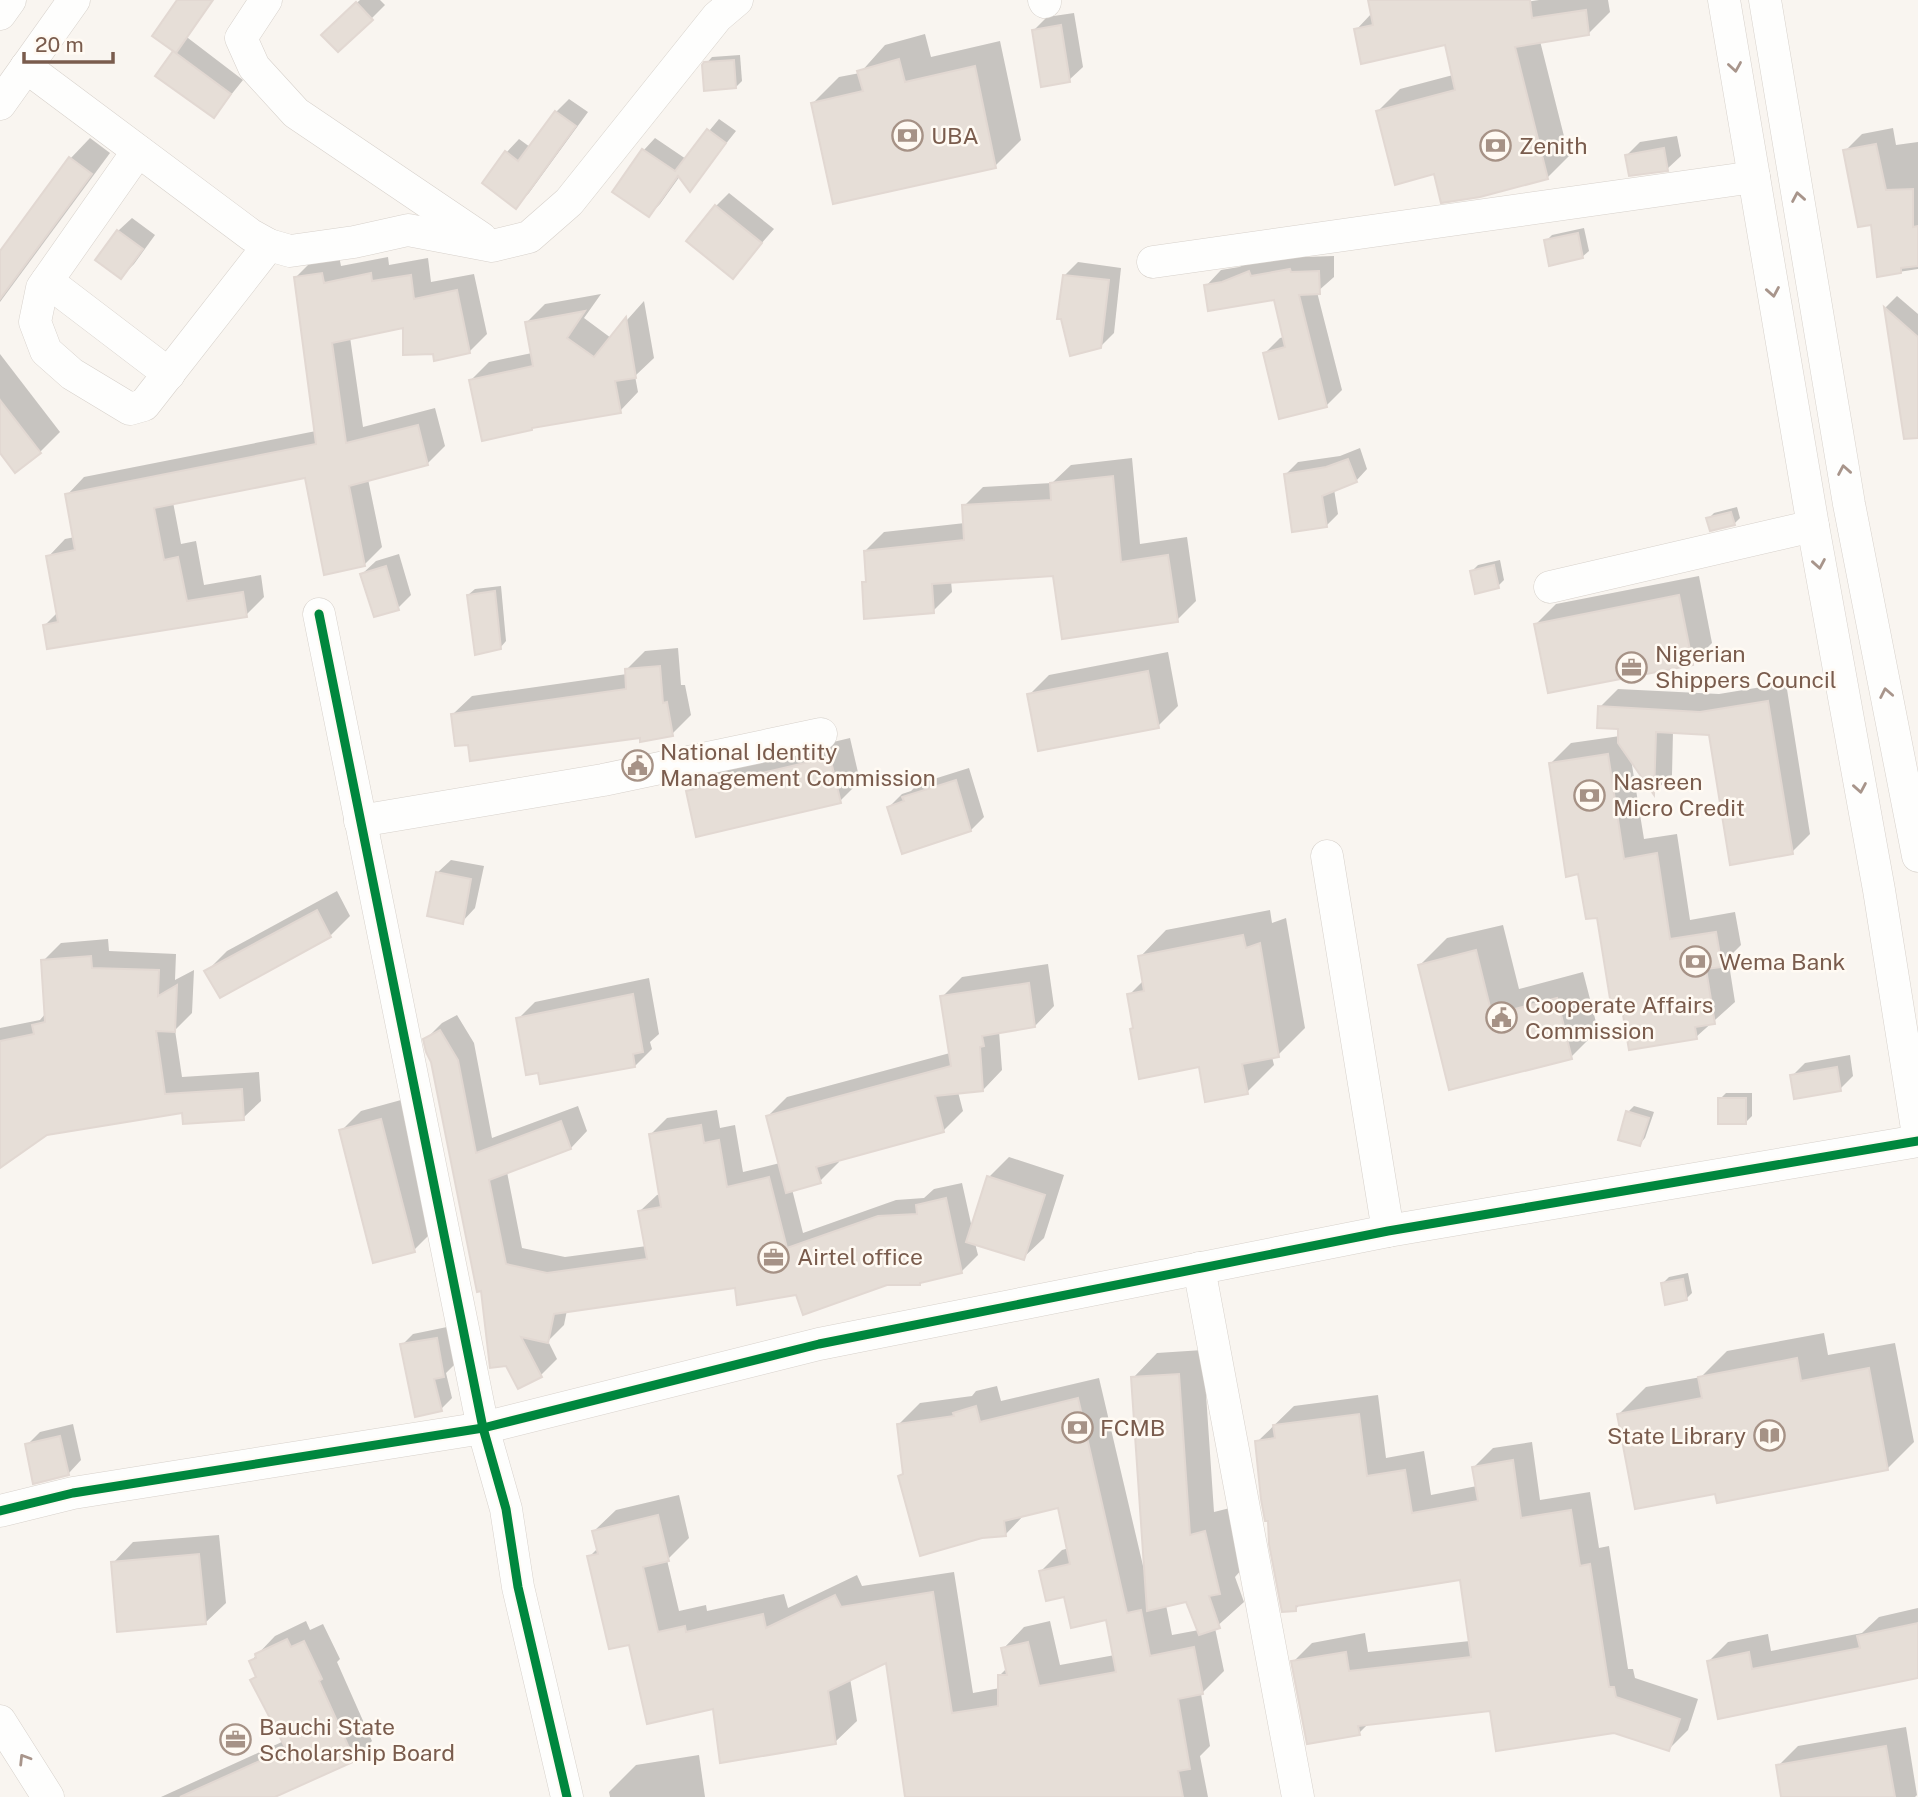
<svg xmlns="http://www.w3.org/2000/svg" width="1918" height="1797" font-family="'Public Sans',sans-serif">
  <style>
    .shadow { fill: #0003; fill-rule: evenodd }
    .building { fill: #e6ded7; stroke: #e2d8d2; stroke-width: 2 }
    .lines { fill: none; stroke-linecap: round; stroke-linejoin: round }
    .minor-casing { stroke: #d7d1cb; stroke-width: 33 }
    .minor { stroke: #fefefd; stroke-width: 32 }
    .cycleway-casing { stroke: #fffaf3; stroke-width: 13 }
    .cycleway { stroke: #00873e; stroke-width: 9 }
    .oneway { stroke: #a8958b }
    .labels { text-anchor: middle; stroke-width: 5; stroke-linejoin: round; paint-order: stroke }
    .poi-label { font-size: 23px; fill: #7a5c4d; stroke: #fffaf3; text-anchor: start }
  </style>
  <rect width="100%" height="100%" fill="#f9f5f0"/>
  <g class="shadow">
    <polygon points="179,0 211,0 184,38 188,38 243,80 214,116 174,53"/>
    <polygon points="360,0 380,0 385,5 371,19 337,21"/>
    <polygon points="1369,0 1517,0 1518,3 1539,0 1608,0 1610,12 1588,34 1540,41 1569,156 1547,178 1435,172 1378,111 1400,89 1453,75 1447,43 1356,30 1372,13"/>
    <polygon points="1074,13 1083,67 1069,80 1034,30 1047,17"/>
    <polygon points="925,34 931,57 1000,41 1021,140 995,166 813,103 839,77 860,73 885,45"/>
    <polygon points="740,55 742,81 736,87 704,66 712,57"/>
    <polygon points="569,99 588,112 529,193 516,207 506,153 519,139 530,147 556,112"/>
    <polygon points="719,119 736,131 690,189 680,176 660,204 649,215 615,192 644,150 655,138 686,159"/>
    <polygon points="1893,128 1896,145 1918,142 1918,269 1879,275 1873,223 1845,151 1862,134"/>
    <polygon points="1677,136 1681,156 1667,169 1627,155 1640,142"/>
    <polygon points="90,138 110,153 0,302 0,254 70,159"/>
    <polygon points="729,193 774,229 733,276 716,206"/>
    <polygon points="132,218 155,235 134,264 121,277 97,260 118,231"/>
    <polygon points="1584,228 1589,251 1582,257 1546,241 1552,235"/>
    <polygon points="1305,255 1305,257 1334,256 1334,277 1317,292 1342,390 1326,406 1265,353 1280,338 1284,337 1275,298 1206,286 1221,270 1239,267 1264,257"/>
    <polygon points="339,256 341,266 388,257 389,265 428,258 431,282 474,274 487,334 469,352 434,352 405,326 350,337 363,427 435,408 445,446 427,464 368,479 382,547 364,565 306,476 173,502 181,544 196,541 204,585 261,575 264,597 246,615 45,625 58,612 48,557 65,539 75,537 67,495 84,477 316,431 295,278 313,260"/>
    <polygon points="1078,262 1121,268 1114,333 1100,347 1065,275"/>
    <polygon points="601,294 584,318 611,338 644,301 654,358 635,376 638,392 620,411 471,380 489,362 532,353 527,322 545,304"/>
    <polygon points="1897,296 1918,314 1918,396 1900,399 1886,307"/>
    <polygon points="0,354 60,432 40,452 0,450"/>
    <polygon points="1360,448 1367,469 1356,481 1334,489 1338,514 1326,526 1286,474 1298,462 1340,456"/>
    <polygon points="1132,458 1140,544 1187,537 1196,601 1177,620 1055,574 951,581 952,592 933,611 864,583 868,579 865,551 884,532 965,523 964,506 983,487 1052,483 1071,465"/>
    <polygon points="1737,507 1740,518 1734,524 1708,519 1714,513"/>
    <polygon points="399,554 411,595 398,608 362,574 376,561"/>
    <polygon points="1500,560 1504,580 1498,586 1472,571 1478,565"/>
    <polygon points="1699,576 1712,643 1692,663 1536,624 1556,604"/>
    <polygon points="501,586 506,641 500,648 468,595 475,589"/>
    <polygon points="678,648 681,685 685,685 691,715 672,734 469,743 453,714 472,696 627,674 626,670 645,651"/>
    <polygon points="1168,652 1178,706 1158,726 1029,695 1049,675"/>
    <polygon points="1786,683 1810,834 1792,852 1710,734 1673,731 1672,775 1654,792 1631,759 1644,839 1677,834 1690,920 1735,912 1741,945 1728,958 1735,1002 1696,1037 1624,1007 1599,916 1580,872 1550,764 1571,743 1620,736 1620,728 1600,707 1618,689 1719,694"/>
    <polygon points="850,738 860,781 840,801 688,792 708,772"/>
    <polygon points="969,768 984,817 971,830 889,807 902,794 911,791 918,784"/>
    <polygon points="451,860 484,866 475,908 462,922 437,873"/>
    <polygon points="337,891 350,916 330,936 207,971 227,951"/>
    <polygon points="1270,910 1272,923 1286,918 1305,1028 1278,1055 1272,1057 1274,1065 1247,1092 1200,1065 1131,1029 1135,1026 1129,995 1144,980 1140,957 1166,930"/>
    <polygon points="1503,925 1519,989 1583,972 1598,1030 1571,1057 1451,1088 1420,965 1447,938"/>
    <polygon points="108,939 109,951 176,954 175,980 194,970 192,1013 175,1030 182,1077 259,1072 261,1101 243,1118 184,1111 47,1133 0,1166 0,1028 40,1020 46,1013 43,961 61,943"/>
    <polygon points="1048,964 1054,1006 1035,1026 999,1031 1002,1070 983,1090 958,1092 963,1111 944,1130 839,1159 839,1162 820,1181 792,1189 803,1233 896,1200 924,1198 934,1189 962,1183 972,1228 989,1177 1009,1157 1064,1175 1044,1238 1023,1258 975,1243 978,1255 961,1272 923,1281 920,1284 887,1284 797,1293 736,1286 567,1310 564,1325 548,1341 557,1359 540,1376 482,1289 433,1061 425,1040 442,1023 457,1015 474,1043 492,1138 578,1106 587,1131 571,1148 507,1172 522,1248 565,1257 647,1246 640,1211 657,1195 661,1194 650,1135 667,1118 717,1110 720,1128 735,1125 743,1172 780,1163 767,1117 787,1097 950,1053 942,997 962,977"/>
    <polygon points="649,978 659,1034 650,1042 652,1049 635,1066 539,1071 518,1019 535,1002"/>
    <polygon points="1850,1055 1853,1076 1840,1089 1792,1076 1805,1063"/>
    <polygon points="1726,1093 1752,1093 1752,1116 1746,1122 1720,1099"/>
    <polygon points="401,1100 434,1230 414,1250 341,1131 361,1111"/>
    <polygon points="1634,1106 1654,1112 1645,1138 1639,1145 1628,1112"/>
    <polygon points="1688,1273 1692,1293 1686,1299 1663,1283 1669,1277"/>
    <polygon points="447,1327 455,1364 446,1373 452,1398 441,1409 402,1345 413,1334"/>
    <polygon points="1824,1333 1828,1355 1895,1343 1914,1442 1887,1469 1619,1414 1646,1387 1701,1377 1727,1351"/>
    <path d="M1203,1350L1214,1512L1230,1508L1243,1568L1235,1577L1244,1602L1215,1628L1224,1671L1201,1694L1210,1746L1200,1756L1208,1797H907L887,1660L850,1678L857,1721L835,1742L714,1707L631,1643L589,1557L598,1548L594,1531L616,1510L679,1495L689,1538L667,1560L679,1611L706,1605L707,1611L784,1594L788,1608L857,1575L862,1586L954,1572L973,1693L1000,1688V1675L1007,1668L1003,1649L1024,1627L1050,1621L1060,1665L1115,1655L1108,1618L1065,1595L1041,1571L1062,1550L1069,1548L1059,1506L1025,1514L1005,1535L900,1476L905,1471L898,1425L920,1403L972,1396L976,1391L997,1386L1001,1401L1099,1378L1144,1570H1146L1133,1378L1157,1353ZM1188,1600L1199,1630L1172,1635L1166,1605Z"/>
    <polygon points="1378,1395 1386,1458 1424,1451 1431,1495 1477,1486 1474,1467 1493,1448 1532,1442 1540,1500 1590,1492 1599,1548 1609,1546 1628,1669 1633,1669 1635,1678 1698,1699 1688,1730 1669,1749 1614,1731 1491,1709 1369,1723 1359,1733 1293,1662 1312,1643 1365,1633 1368,1652 1470,1641 1461,1578 1301,1603 1295,1610 1270,1519 1257,1442 1294,1406"/>
    <polygon points="73,1424 81,1460 68,1474 27,1445 40,1432"/>
    <polygon points="219,1535 226,1603 205,1623 113,1563 133,1542"/>
    <polygon points="1918,1608 1918,1673 1720,1717 1709,1661 1728,1642 1768,1634 1771,1651 1862,1633 1879,1617"/>
    <polygon points="306,1621 310,1630 323,1624 340,1659 337,1662 372,1741 354,1759 271,1797 161,1797 284,1741 252,1680 257,1675 251,1661 275,1636"/>
    <polygon points="1906,1727 1917,1795 1915,1797 1783,1797 1778,1766 1798,1746"/>
    <polygon points="699,1755 705,1797 610,1797 609,1792 636,1765"/>
  </g>
  <g class="building">
    <polygon points="177,0 213,0 176,53 152,36"/>
    <polygon points="1368,0 1530,0 1532,18 1586,10 1589,35 1515,47 1548,179 1480,197 1441,203 1434,174 1395,185 1376,111 1455,90 1445,45 1361,64 1354,29 1373,25"/>
    <polygon points="356,2 373,20 338,52 321,35"/>
    <polygon points="1061,25 1070,82 1041,87 1032,30"/>
    <polygon points="173,51 231,94 214,118 155,76"/>
    <polygon points="899,59 905,82 975,66 996,168 833,204 811,103 863,91 857,71"/>
    <polygon points="734,60 736,88 704,91 702,65 704,62"/>
    <polygon points="555,111 576,126 516,209 482,183 505,151 518,161"/>
    <polygon points="707,129 726,143 690,192 678,176 649,217 612,192 642,149 675,171"/>
    <polygon points="1876,144 1886,190 1913,189 1913,227 1918,226 1918,266 1901,268 1901,273 1877,277 1871,225 1858,227 1843,150"/>
    <polygon points="1664,148 1668,171 1629,176 1625,155"/>
    <polygon points="69,157 92,174 0,299 0,251"/>
    <polygon points="715,205 762,243 733,279 686,241"/>
    <polygon points="117,230 143,249 121,279 95,260"/>
    <polygon points="1578,233 1583,258 1549,266 1544,240"/>
    <polygon points="1290,269 1291,272 1319,271 1320,294 1299,295 1327,407 1279,419 1263,353 1285,347 1274,300 1208,311 1204,285 1222,282 1249,271 1251,276"/>
    <polygon points="322,273 324,283 371,273 372,281 411,275 414,299 457,290 470,353 434,361 433,354 403,355 403,328 332,343 346,443 418,425 428,465 349,486 365,566 324,575 305,478 154,508 164,560 178,557 187,601 243,592 247,617 47,649 43,625 58,622 46,556 75,550 65,494 316,444 294,277"/>
    <polygon points="1063,275 1109,280 1101,348 1070,356 1061,319 1057,319"/>
    <polygon points="1884,307 1918,337 1918,438 1904,439"/>
    <polygon points="585,311 567,338 594,357 626,317 636,378 615,381 621,413 532,428 532,430 482,441 469,380 533,366 525,322"/>
    <polygon points="0,400 41,453 15,473 0,453"/>
    <polygon points="1348,459 1357,482 1322,496 1327,527 1292,532 1284,474 1326,467"/>
    <polygon points="1113,476 1121,562 1168,555 1178,622 1062,639 1053,576 932,584 934,613 864,619 862,582 866,582 864,551 964,540 962,505 1051,500 1050,483"/>
    <polygon points="1731,512 1735,525 1710,531 1706,518"/>
    <polygon points="1494,565 1499,588 1475,594 1470,571"/>
    <polygon points="386,566 399,610 374,617 360,574"/>
    <polygon points="495,591 501,649 475,655 467,595"/>
    <polygon points="1679,595 1693,665 1548,693 1534,624"/>
    <polygon points="660,666 663,703 667,702 673,736 640,742 640,738 470,761 468,745 455,746 451,714 626,689 625,669"/>
    <polygon points="1148,671 1159,728 1038,751 1027,694"/>
    <polygon points="1768,701 1793,854 1730,865 1709,735 1656,732 1654,795 1618,743 1618,729 1597,728 1598,706 1700,712"/>
    <polygon points="1608,754 1624,859 1657,853 1670,939 1716,932 1722,967 1706,969 1715,1024 1695,1027 1697,1039 1629,1050 1622,1009 1612,1011 1597,918 1586,919 1578,874 1566,877 1549,763"/>
    <polygon points="830,757 841,803 696,837 686,791"/>
    <polygon points="956,780 971,831 902,854 887,807 904,801 902,797"/>
    <polygon points="436,872 471,879 463,924 427,916"/>
    <polygon points="317,910 331,937 220,998 204,971"/>
    <polygon points="1243,935 1246,948 1260,943 1279,1057 1242,1064 1248,1094 1205,1102 1199,1067 1139,1079 1130,1029 1133,1028 1127,994 1144,991 1138,956"/>
    <polygon points="1476,950 1492,1015 1557,998 1572,1059 1449,1090 1418,965"/>
    <polygon points="91,956 92,968 159,970 158,996 177,985 175,1032 156,1031 165,1094 242,1089 244,1120 183,1124 182,1113 47,1135 0,1168 0,1041 34,1034 32,1025 45,1022 41,960"/>
    <polygon points="1029,983 1035,1027 982,1036 984,1046 980,1047 983,1091 935,1096 944,1132 816,1167 821,1183 786,1193 766,1116 951,1066 940,996"/>
    <polygon points="633,994 643,1052 633,1054 635,1067 540,1084 538,1073 526,1075 516,1018"/>
    <polygon points="440,1030 458,1060 476,1153 561,1121 571,1149 489,1180 506,1264 547,1273 647,1259 638,1211 661,1207 649,1134 701,1125 704,1143 719,1140 727,1187 769,1177 787,1248 878,1216 917,1214 916,1205 946,1198 962,1273 920,1283 920,1285 887,1285 803,1315 796,1295 737,1305 735,1288 554,1314 548,1343 521,1337 542,1377 518,1389 506,1366 490,1368 481,1291 477,1292 431,1062 426,1052 423,1039"/>
    <polygon points="1837,1067 1841,1091 1794,1099 1790,1075"/>
    <rect x="1718" y="1098" width="28" height="26"/>
    <polygon points="1626,1111 1649,1118 1640,1146 1618,1140"/>
    <polygon points="381,1119 415,1252 373,1263 339,1130"/>
    <polygon points="987,1176 1045,1195 1024,1260 966,1242"/>
    <polygon points="1683,1279 1687,1300 1665,1305 1661,1283"/>
    <polygon points="437,1338 444,1377 434,1379 442,1411 415,1417 400,1344"/>
    <polygon points="1797,1358 1801,1381 1869,1368 1888,1470 1717,1503 1715,1494 1635,1509 1617,1414 1702,1398 1698,1377"/>
    <polygon points="1179,1374 1190,1535 1205,1531 1220,1594 1209,1596 1220,1628 1199,1635 1186,1602 1147,1611 1131,1377"/>
    <polygon points="1078,1398 1127,1613 1141,1610 1150,1656 1194,1647 1203,1694 1178,1699 1190,1769 1178,1771 1183,1797 905,1797 886,1663 828,1691 836,1744 720,1763 713,1709 647,1724 629,1645 609,1649 587,1556 598,1554 592,1531 658,1515 669,1561 643,1567 658,1632 685,1626 686,1632 763,1614 766,1628 835,1595 841,1607 933,1592 952,1713 998,1706 998,1675 1007,1675 1001,1648 1028,1642 1039,1686 1116,1672 1106,1620 1071,1628 1064,1597 1046,1601 1039,1571 1070,1564 1058,1508 1004,1521 1006,1536 982,1538 920,1556 898,1476 903,1474 897,1424 954,1416 953,1413 976,1406 980,1422"/>
    <polygon points="1359,1414 1367,1476 1405,1470 1412,1513 1478,1501 1472,1467 1513,1460 1521,1518 1571,1510 1580,1566 1590,1564 1609,1687 1614,1687 1616,1697 1680,1719 1669,1751 1614,1733 1496,1751 1490,1711 1358,1726 1360,1735 1307,1744 1291,1661 1346,1652 1349,1671 1471,1657 1460,1580 1296,1606 1296,1611 1282,1612 1269,1544 1268,1521 1265,1521 1261,1499 1255,1441 1275,1438 1273,1425"/>
    <polygon points="60,1436 69,1475 33,1484 25,1444"/>
    <polygon points="199,1554 206,1624 117,1632 111,1562"/>
    <polygon points="1918,1623 1918,1678 1718,1719 1707,1661 1749,1652 1752,1669 1860,1648 1857,1636"/>
    <polygon points="287,1639 291,1647 304,1641 322,1679 319,1681 355,1761 275,1797 180,1797 286,1749 250,1680 256,1677 249,1661 256,1658 255,1654"/>
    <polygon points="1886,1746 1895,1797 1781,1797 1776,1765"/>
  </g>
  <g class="lines">
    <defs>
      <g id="minor">
        <polyline points="266,0 241,38 254,67 296,113 481,238"/>
        <polyline points="1044,0 1045,2"/>
        <polyline points="1724,0 1813,526 1879,890 1918,1135"/>
        <polyline points="1765,0 1849,504 1918,856"/>
        <polyline points="0,14 10,0"/>
        <polyline points="26,67 251,235 269,245 290,251 354,242 408,230 492,246 529,237 569,202 717,17 737,0"/>
        <polyline points="0,104 74,0"/>
        <polyline points="138,151 42,288 35,322 46,351 72,374 130,409 144,405 269,245"/>
        <polyline points="1153,262 1754,177"/>
        <polyline points="47,281 169,374"/>
        <polyline points="1550,587 1813,526"/>
        <polyline points="319,614 483,1428 506,1509 518,1587 567,1797"/>
        <polyline points="360,821 603,780 821,734"/>
        <polyline points="1327,856 1388,1231"/>
        <polyline points="1199,1268 1298,1797"/>
        <polyline points="0,1511 73,1493 483,1428 819,1344 1388,1231 1918,1141"/>
        <polyline points="0,1721 48,1797"/>
      </g>
    </defs>
    <use href="#minor" class="minor-casing"/>
    <use href="#minor" class="minor"/>
    <defs>
      <g id="cycleway">
        <polyline points="319,614 483,1428 506,1509 518,1587 567,1797"/>
        <polyline points="0,1511 73,1493 483,1428 819,1344 1388,1231 1918,1141"/>
      </g>
    </defs>
    <use href="#cycleway" class="cycleway-casing"/>
    <use href="#cycleway" class="cycleway"/>
  </g>
  <defs><path id="oneway-chevron" d="M-2-3.5L2.5 0L-2 3.5" fill="none" stroke-width="1.6" stroke-linecap="round" stroke-linejoin="round" transform="scale(1.75)"/></defs>
  <g class="oneway">
    <use href="#oneway-chevron" transform="translate(1735 67) rotate(81)"/>
    <use href="#oneway-chevron" transform="translate(1798 197) rotate(-100)"/>
    <use href="#oneway-chevron" transform="translate(1773 292) rotate(80)"/>
    <use href="#oneway-chevron" transform="translate(1844 470) rotate(-100)"/>
    <use href="#oneway-chevron" transform="translate(1819 564) rotate(80)"/>
    <use href="#oneway-chevron" transform="translate(1886 693) rotate(-101)"/>
    <use href="#oneway-chevron" transform="translate(1860 788) rotate(80)"/>
    <use href="#oneway-chevron" transform="translate(24 1759) rotate(-122)"/>
  </g>
  <defs>
    <symbol id="bank-ring" viewBox="-11 -11 22 22"><circle r="9.5" fill="#fffaf3" stroke="#a69286" stroke-width="1.5"/><path d="M-6-4H6V4H-6ZM0-2.3a2.3 2.3 0 1 0 0 4.6a2.3 2.3 0 1 0 0-4.6Z" fill="#a69286"/></symbol>
    <symbol id="office-ring" viewBox="-11 -11 22 22"><circle r="9.5" fill="#fffaf3" stroke="#a69286" stroke-width="1.5"/><path d="M-6-3h4V-5.5h4V-3h4V5H-6ZM-1-4.5V-3h2v-1.5ZM-6 0V1H6V0Z" fill="#a69286"/></symbol>
    <symbol id="civic-ring" viewBox="-11 -11 22 22"><circle r="9.5" fill="#fffaf3" stroke="#a69286" stroke-width="1.5"/><path d="M-.6-6.5H3V-4.5H.6V-3L4-1V1h2V6H-6V1h2V-1L-.6-3ZM-1.2 2.5V6h2.4V2.5Z" fill="#a69286"/></symbol>
    <symbol id="library-ring" viewBox="-11 -11 22 22"><circle r="9.5" fill="#fffaf3" stroke="#a69286" stroke-width="1.5"/><path d="M-6-4Q-3-5.5-.7-3.5V5Q-3 3-6 4ZM6-4Q3-5.5 .7-3.5V5Q3 3 6 4Z" fill="#a69286"/></symbol>
  </defs>
  <g fill-rule="evenodd">
    <use href="#bank-ring" x="890" y="118" width="35" height="35"/>
    <use href="#bank-ring" x="1478" y="128" width="35" height="35"/>
    <use href="#office-ring" x="1614" y="650" width="35" height="35"/>
    <use href="#civic-ring" x="620" y="748" width="35" height="35"/>
    <use href="#bank-ring" x="1572" y="778" width="35" height="35"/>
    <use href="#bank-ring" x="1678" y="944" width="35" height="35"/>
    <use href="#civic-ring" x="1484" y="1000" width="35" height="35"/>
    <use href="#office-ring" x="756" y="1240" width="35" height="35"/>
    <use href="#bank-ring" x="1060" y="1410" width="35" height="35"/>
    <use href="#library-ring" x="1752" y="1418" width="35" height="35"/>
    <use href="#office-ring" x="218" y="1722" width="35" height="35"/>
  </g>
  <g class="labels">
    <g class="poi-label">
      <text x="931" y="144">UBA</text>
      <text x="1519" y="154">Zenith</text>
      <text x="1655" y="662">Nigerian<tspan x="1655" dy="26">Shippers Council</tspan></text>
      <text x="660" y="760">National Identity<tspan x="660" dy="26">Management Commission</tspan></text>
      <text x="1613" y="790">Nasreen<tspan x="1613" dy="26">Micro Credit</tspan></text>
      <text x="1719" y="970">Wema Bank</text>
      <text x="1525" y="1013">Cooperate Affairs<tspan x="1525" dy="26">Commission</tspan></text>
      <text x="797" y="1265">Airtel office</text>
      <text x="1100" y="1436">FCMB</text>
      <text x="1746" y="1444" text-anchor="end">State Library</text>
      <text x="259" y="1735">Bauchi State<tspan x="259" dy="26">Scholarship Board</tspan></text>
    </g>
  </g>
  <path d="M24 52v10h89v-10" fill="none" stroke="#7a5c4d" stroke-width="3.5"/>
  <text x="35" y="52" font-size="21" fill="#7a5c4d" stroke="#fffaf3" stroke-width="5" paint-order="stroke">20 m</text>
</svg>
